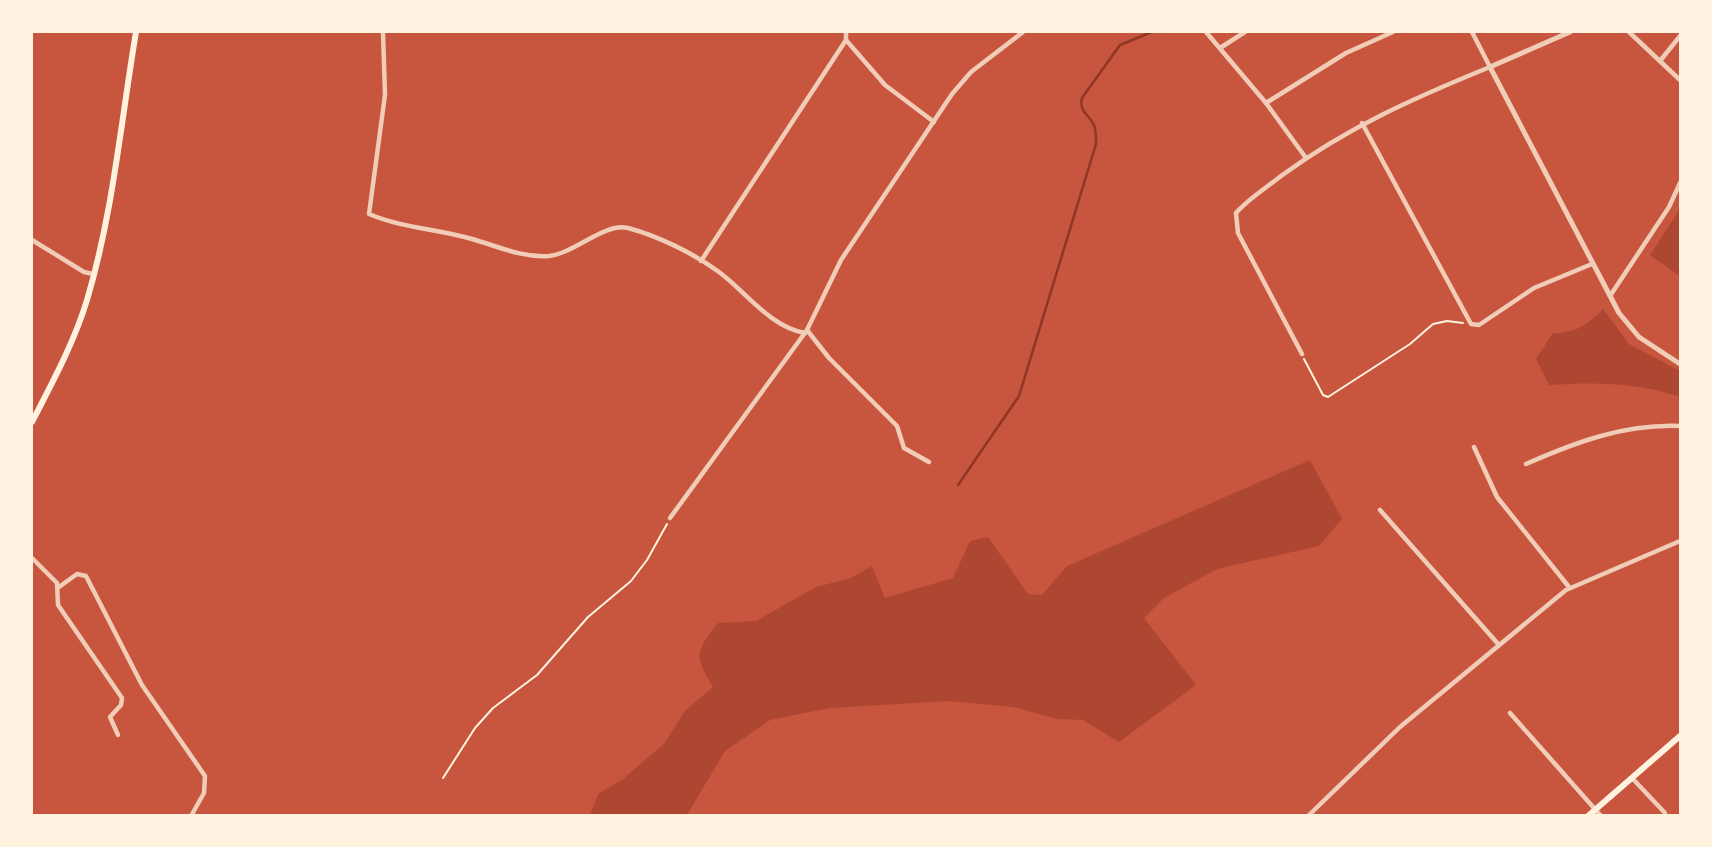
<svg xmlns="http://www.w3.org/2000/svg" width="1712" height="847" font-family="'PT Sans Narrow',sans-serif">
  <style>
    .green { fill: #ae4732 }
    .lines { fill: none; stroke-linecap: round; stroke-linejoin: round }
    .stream { stroke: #8f3625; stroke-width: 2.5 }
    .path { stroke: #fff3e0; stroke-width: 2 }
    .minor { stroke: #f1ccb7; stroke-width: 4.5 }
    .tertiary { stroke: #f1ccb7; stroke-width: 5 }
    .secondary { stroke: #fff3e0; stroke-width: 6 }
  </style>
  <rect width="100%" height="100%" fill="#c8553d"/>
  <g class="green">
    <polygon points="1680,209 1680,276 1650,255"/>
    <path d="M1603,309L1629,344L1680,371V397C1638,382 1594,382 1549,385L1536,359L1553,333C1576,333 1587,325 1603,309Z"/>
    <path d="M1310,460L1342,519L1319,546L1217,569L1164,598L1144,618L1196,685L1119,742L1083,720L1057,719L1013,707L949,701L830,708L770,720L725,751L687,815H590L598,794L623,779L664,744L684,712L713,687C694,656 695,652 718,623L756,621L816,587L851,578L872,566L885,598L953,578L970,541L988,537L1028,594L1042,595L1067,566Z"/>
  </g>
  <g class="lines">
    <path class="stream" d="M958,485L1019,396L1096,144C1096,138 1096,130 1094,125C1089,114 1079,113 1082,98L1120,45L1152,32"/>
    <g class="path">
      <polyline points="1304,359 1323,395 1328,397 1410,344 1433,324 1447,321 1463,323"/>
      <polyline points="443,778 475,728 493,708 537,675 588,617 631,581 647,560 667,524"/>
    </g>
    <g class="minor">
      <path d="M383,32L385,95L369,214C402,228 438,229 472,239C497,246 522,258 549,256C575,253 605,222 628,228C658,236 693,253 719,272C745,291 770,327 805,333"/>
      <polyline points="846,32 846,40 885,85 934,122"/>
      <polyline points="1206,32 1266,103 1306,158"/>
      <polyline points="1629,32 1680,80"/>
      <polyline points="1220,48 1245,32"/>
      <polyline points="1660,61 1680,36"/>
      <polyline points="1266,103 1346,53 1393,32"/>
      <polyline points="1362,123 1471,324 1479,325 1534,288 1592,264"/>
      <polyline points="32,240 84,272 93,274"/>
      <polyline points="701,261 846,40"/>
      <polyline points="1610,296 1669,207 1680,183"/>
      <polyline points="807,330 829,358 897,426 904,448 929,462"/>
      <path d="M1302,354L1238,233L1236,213C1248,199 1266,188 1281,176C1348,127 1414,98 1490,67L1472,32"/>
      <polyline points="1474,447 1497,497 1569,587"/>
      <path d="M1526,464C1576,442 1624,424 1680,426"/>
      <polyline points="1380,510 1499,645"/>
      <polyline points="670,518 807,330 841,260 952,94 971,72 1023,32"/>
      <polyline points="32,558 57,583 58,605 122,698 121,705 110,717 118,735"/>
      <polyline points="59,587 77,574 86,576 142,685 205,776 204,793 191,816"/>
      <polyline points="1510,713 1601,816"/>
      <polyline points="1632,778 1665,813"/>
      <polyline points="1308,816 1400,727 1566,590 1680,541"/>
    </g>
    <polyline class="tertiary" points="1570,32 1490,67 1619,313 1639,337 1680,364"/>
    <g class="secondary">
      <path d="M32,422C52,383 74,343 87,300C113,213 121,121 136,32"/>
      <polyline points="1588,816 1680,736"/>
    </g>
  </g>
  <rect width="1712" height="847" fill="none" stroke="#fff3e0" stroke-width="66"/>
</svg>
